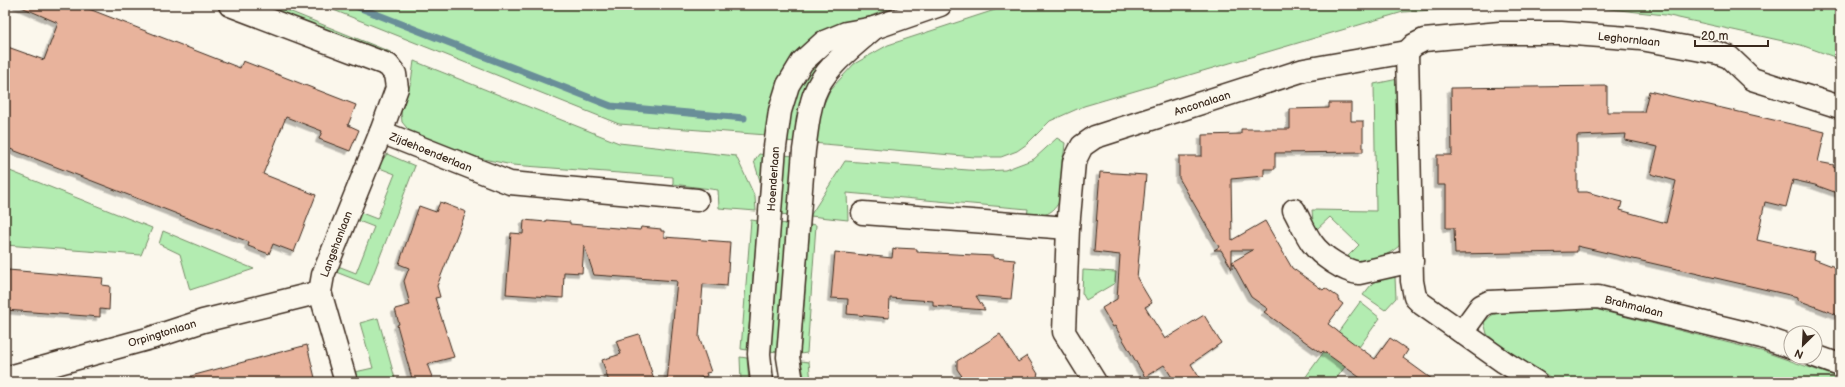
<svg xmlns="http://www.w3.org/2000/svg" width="1845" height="387" font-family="'Balsamiq Sans',sans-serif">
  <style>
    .green { fill: #b3ecb1; stroke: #778b68 }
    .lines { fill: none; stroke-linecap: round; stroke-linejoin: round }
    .stream { stroke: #698e98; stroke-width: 7 }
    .building { fill: #e8b39c; stroke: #3b2a1e; fill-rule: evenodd; filter: url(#shadow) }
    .street-casing { stroke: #3b2a1e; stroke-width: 25 }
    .secondary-casing { stroke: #3b2a1e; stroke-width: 25 }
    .street { stroke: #fbf7ec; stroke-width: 22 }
    .secondary { stroke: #fbf7ec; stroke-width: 22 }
    .labels { text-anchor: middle; stroke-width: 3; stroke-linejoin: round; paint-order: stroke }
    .street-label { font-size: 11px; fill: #3b2a1e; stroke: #fbf7ec }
  </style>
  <defs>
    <filter id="shadow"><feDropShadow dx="-3.5" dy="3.5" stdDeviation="0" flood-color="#0004"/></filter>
  </defs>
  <rect width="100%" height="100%" fill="#fbf7ec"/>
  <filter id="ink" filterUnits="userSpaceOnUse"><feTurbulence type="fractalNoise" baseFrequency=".025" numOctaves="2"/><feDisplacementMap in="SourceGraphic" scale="8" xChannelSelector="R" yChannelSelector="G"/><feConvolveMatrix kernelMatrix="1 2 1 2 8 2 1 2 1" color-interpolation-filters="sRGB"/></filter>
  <g filter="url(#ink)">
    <g class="green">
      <polygon points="260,5 274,5 388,51 392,53 394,58"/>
      <polygon points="321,5 898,5 817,38 767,135 619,124"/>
      <polygon points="1010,5 1840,5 1840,59 1801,45 1665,15 1573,5 1511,5 1403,12 1084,106 1050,121 1027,144 1017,151 1001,157 975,157 812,143 819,115 830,90 854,64 888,45"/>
      <polygon points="845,39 798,142 783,141 787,110 809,67"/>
      <polygon points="414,61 619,143 736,156 755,197 756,211 719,208 718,190 673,184 673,177 512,165 479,158 411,133 402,122 401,112 411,82"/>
      <path d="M1398,79L1402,242C1397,252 1367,265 1355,262C1352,262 1349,259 1347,257L1359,245L1330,217L1317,229L1313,222L1312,210L1376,211L1374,84Z"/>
      <path d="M1057,138L1065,143L1059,202C1051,216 1042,216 1027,216L1028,209L847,193L848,220L810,216L845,161L982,171L1005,170L1034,159Z"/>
      <polygon points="387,154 415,166 369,285 336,272 338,266 356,273 374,227 356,220 359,212 377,219 395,174 377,167"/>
      <polygon points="759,154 767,155 763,191 754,161"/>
      <polygon points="782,155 796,156 792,215 777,214"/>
      <polygon points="5,169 152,228 141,255 5,245"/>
      <polygon points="751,220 758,221 747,350 741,349"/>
      <polygon points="777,223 791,224 780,352 767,351"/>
      <polygon points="810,224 816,225 807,353 800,354"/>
      <polygon points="163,231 254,269 190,290 180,254 159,244"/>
      <polygon points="1083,270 1116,272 1115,283 1086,300 1082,293"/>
      <polygon points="1386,277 1395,277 1396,298 1385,310 1363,295 1375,280"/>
      <polygon points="1360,302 1380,318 1334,382 1302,382"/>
      <polygon points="1591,308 1765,352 1840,378 1840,382 1558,382 1503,348 1487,334 1484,322 1492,315 1503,311"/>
      <polygon points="378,318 396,382 377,382 376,380 358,382 355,372 373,368 360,323"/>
      <polygon points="740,357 747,358 749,382 741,382"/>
      <polygon points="801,361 809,362 811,382 805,382"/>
    </g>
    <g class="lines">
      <polyline class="stream" points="353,5 611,106 744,118"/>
    </g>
    <g class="building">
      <polygon points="17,5 79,5 240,68 243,61 356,105 348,125 359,130 350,151 319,139 322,131 286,117 263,174 316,195 294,252 273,244 269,254 248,246 249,242 5,147 5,46 44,60 58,23"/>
      <path d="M1607,86V112H1644L1649,91L1825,132L1818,162L1834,165L1833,167L1840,169V194L1815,185L1793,180L1786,207L1765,202L1757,240L1815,253L1814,259L1840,269V316L1798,300V297L1577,246V252L1455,254L1454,228H1446V185H1437V155H1452L1451,88ZM1626,134L1625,140L1658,147L1651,174L1676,181L1666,223L1620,210L1622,202L1587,192H1577V136Z"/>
      <polygon points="1329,103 1351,103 1351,121 1363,121 1363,152 1275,153 1275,169 1264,169 1264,176 1231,179 1232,240 1265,221 1292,268 1323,290 1325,288 1338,297 1338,300 1343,304 1328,324 1375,359 1390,338 1408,350 1403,358 1436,382 1366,382 1323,351 1321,353 1264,312 1268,309 1251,297 1232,262 1253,250 1232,250 1232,269 1221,250 1214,250 1219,247 1179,178 1179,156 1202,156 1202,135 1241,134 1241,129 1290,129 1290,109 1329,108"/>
      <polygon points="1100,172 1146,175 1137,278 1152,303 1145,307 1165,339 1204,315 1221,343 1191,364 1202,382 1175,382 1164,365 1145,377 1115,326 1113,327 1102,308 1117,299 1120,255 1094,252"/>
      <polygon points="440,202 466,212 437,286 440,297 435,298 454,357 427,364 434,382 413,382 397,325 399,324 395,309 410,305 404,281 409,268 399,264 419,206 436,212"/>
      <polygon points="524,220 546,222 546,220 570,222 570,224 640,230 641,227 661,229 661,231 664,231 664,237 730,242 727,286 703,284 699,337 711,372 706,373 707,376 690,382 667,382 677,281 594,275 584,245 582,273 564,272 563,298 506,294 511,233 523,234"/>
      <polygon points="896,248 917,249 917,252 993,256 993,258 1015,260 1011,299 976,296 985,310 933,306 933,301 890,298 889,318 847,314 848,299 831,298 835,252 892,258 893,249 896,250"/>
      <polygon points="8,270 103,278 102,285 110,286 109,310 100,309 100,317 5,310 5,278 7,279"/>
      <polygon points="639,334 655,382 609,382 602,360 621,354 616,341"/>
      <polygon points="1000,334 1018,362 1027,356 1038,374 1037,375 1041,382 966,382 957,369 957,361"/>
      <polygon points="307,345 316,382 192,382 191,376"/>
    </g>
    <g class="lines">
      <defs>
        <g id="street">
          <polyline points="230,5 388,65 395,74 397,88 381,132 510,183 697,200"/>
          <polyline points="1407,52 1414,45 1424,40 1500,33 1561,33 1641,39 1718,53 1729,57 1752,79 1840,107"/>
          <polyline points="1407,52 1412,281 1415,297 1422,304 1504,362 1536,382"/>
          <path d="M1294,210C1300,221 1305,233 1312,243C1321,256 1344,271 1359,273L1412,261"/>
          <polyline points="863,213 1068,228"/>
          <polyline points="1462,332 1481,306 1489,302 1598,297 1762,337 1791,347"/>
          <polyline points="1815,356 1840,365"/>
          <polyline points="5,378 151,338 203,321 320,292"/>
          <polyline points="346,382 320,292 323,275 381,132"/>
          <polyline points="1095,382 1064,332 1068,228 1074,162 1082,146 1095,137 1304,70 1407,52"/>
        </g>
        <g id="secondary">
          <polyline points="762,382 759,354 775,147 780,111 788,85 802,62 824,42 846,33 874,28 940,5"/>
          <path d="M792,382L788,357L804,150C807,131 808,112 814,95C825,66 852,48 874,28"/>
        </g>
      </defs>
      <use href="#street" class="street-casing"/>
      <use href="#secondary" class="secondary-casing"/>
      <use href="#street" class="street"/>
      <use href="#secondary" class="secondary"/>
    </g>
  </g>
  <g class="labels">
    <g class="street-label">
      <text transform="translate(1629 39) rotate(6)" y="4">Leghornlaan</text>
      <text transform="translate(1202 103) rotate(-18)" y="4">Anconalaan</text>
      <text transform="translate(431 152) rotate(22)" y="4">Zijdehoenderlaan</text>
      <text transform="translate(773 179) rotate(-86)" y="4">Hoenderlaan</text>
      <text transform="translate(336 244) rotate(-69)" y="4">Langshanlaan</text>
      <text transform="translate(1634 306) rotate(14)" y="4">Brahmalaan</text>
      <text transform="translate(162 333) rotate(-17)" y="4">Orpingtonlaan</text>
    </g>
  </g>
  <rect width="1845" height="387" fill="none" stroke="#fbf7ec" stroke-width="20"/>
  <rect x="10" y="10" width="1825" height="367" fill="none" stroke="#3b2a1e" stroke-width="1.5" filter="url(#ink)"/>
  <g transform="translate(1803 345) rotate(204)"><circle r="19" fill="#fbf7ec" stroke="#aea59a"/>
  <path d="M0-3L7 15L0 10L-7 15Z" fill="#3b2a1e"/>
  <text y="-6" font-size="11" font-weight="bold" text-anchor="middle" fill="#3b2a1e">N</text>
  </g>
  <path d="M1695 40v6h73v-6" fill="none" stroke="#3b2a1e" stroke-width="2"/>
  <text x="1701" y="40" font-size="12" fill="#3b2a1e" stroke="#fbf7ec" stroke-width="3" paint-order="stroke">20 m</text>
</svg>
